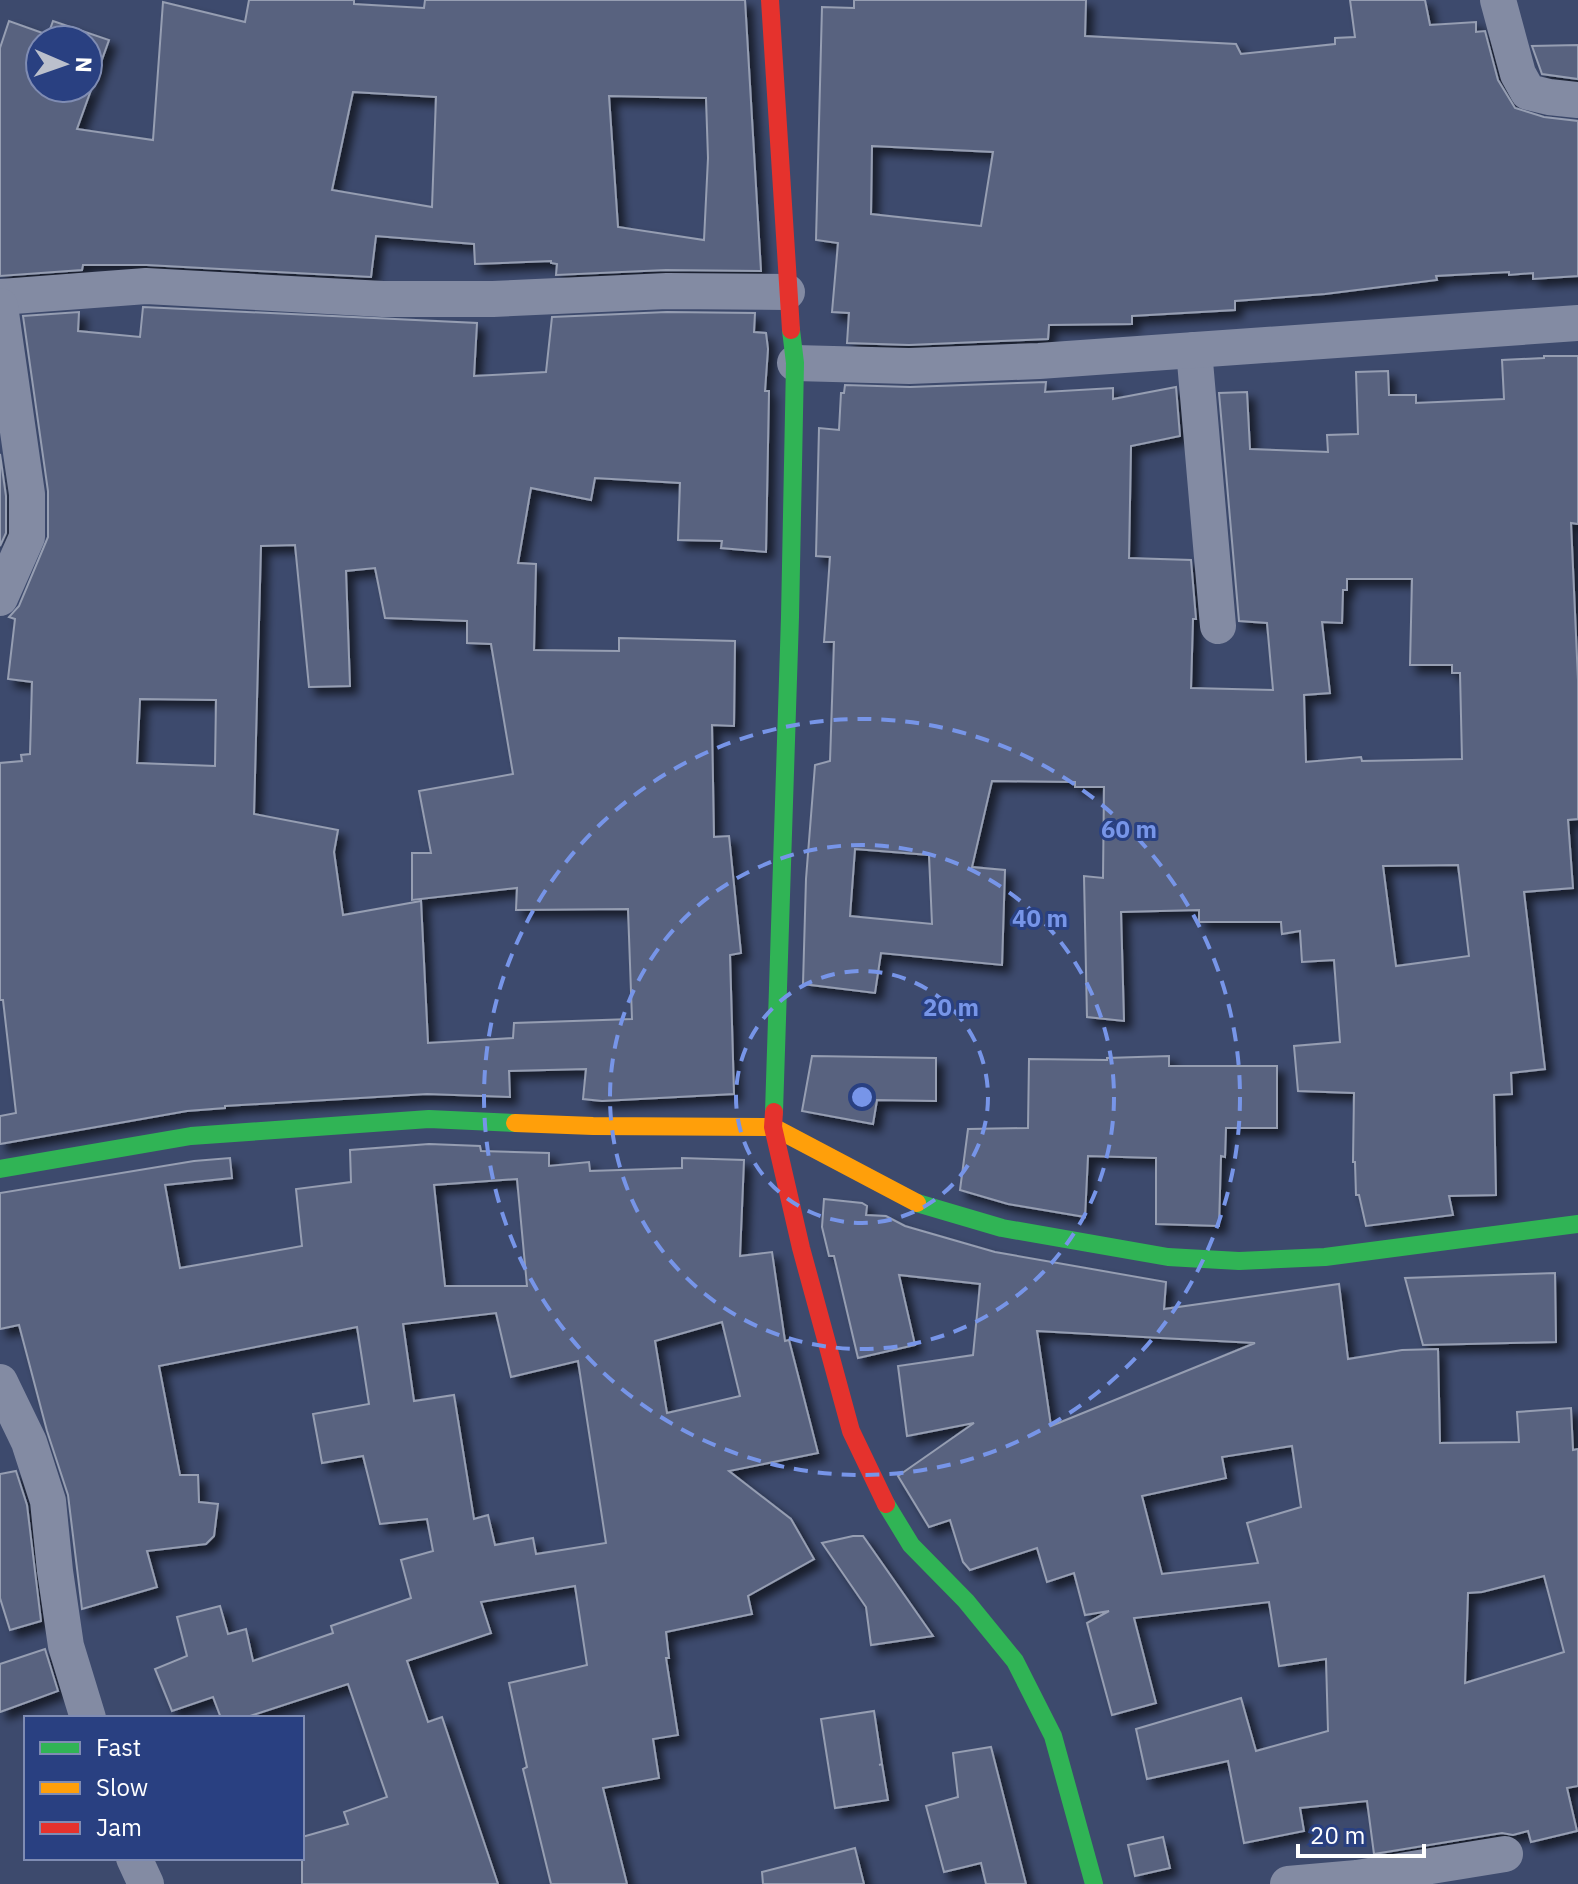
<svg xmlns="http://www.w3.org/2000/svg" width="1578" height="1884" font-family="'IBM Plex Sans',sans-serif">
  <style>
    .building { fill: #58627f; stroke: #969eb2; stroke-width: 2; fill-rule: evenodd; filter: url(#shadow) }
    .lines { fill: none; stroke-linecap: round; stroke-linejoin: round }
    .street { stroke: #838ba3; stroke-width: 36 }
    .fast { stroke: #30b455; stroke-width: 18 }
    .slow { stroke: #ff9f0a; stroke-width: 18 }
    .jam { stroke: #e5322d; stroke-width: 18 }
    .ring { fill: none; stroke: #7795e8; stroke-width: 4; stroke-dasharray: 14 10 }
    .centre { fill: #7795e8; stroke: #294081; stroke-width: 4 }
    .ring-label { font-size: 24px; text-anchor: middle; font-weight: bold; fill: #7795e8; stroke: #294081; stroke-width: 6; stroke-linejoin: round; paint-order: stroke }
  </style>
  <defs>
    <filter id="shadow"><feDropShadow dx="7" dy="7" stdDeviation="4" flood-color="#0009"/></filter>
  </defs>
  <rect width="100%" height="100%" fill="#3d4a6d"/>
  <g class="building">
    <path d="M249,0H354V4L424,8L425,0H745L761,271L666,270L556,275L557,264L551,263V261L475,264L474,244L376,236L371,277L147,265H83L82,270L0,276V48L9,21L48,35L53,21L109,40L77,129L153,140L163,2L245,22ZM40,40H88V88H40ZM353,92L436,97L432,207L332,190ZM609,96L706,98L708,158L704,240L618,227Z"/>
    <path d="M854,0H1086L1085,36L1236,44L1241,54L1335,44V38L1355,37L1350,0H1425L1430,25L1476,22V32L1485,31L1498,80L1515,108L1544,117L1578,121V276L1533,279V273L1509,275V272L1436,276L1437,280L1325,294L1235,301V310L1132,316V324L1049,325L1048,339L909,345L847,343L849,313L832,312L838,243L816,240L822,7L854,8ZM872,146L993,152L981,226L871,214Z"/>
    <polygon points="1578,45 1578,79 1542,74 1532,46"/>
    <path d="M143,307L477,323L474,376L546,372L552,317L667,312L755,313L754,332L766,333L768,349L765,391H769L766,552L721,548L722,541L678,540L680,483L595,478L591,500L531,488L518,563L536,564L534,650L619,651V638L735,641L734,726L712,725L714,837L729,836L741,953L730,955L734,1094L602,1101L583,1099L586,1069L509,1071L510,1097L427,1094L225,1106V1108L187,1111L0,1144V1116L16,1113L3,1000H0V763L22,761L21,755L30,754L32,682L8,679L15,619L9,617L19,606L48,537V491L23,316L79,312L78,331L140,337ZM295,545L309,687L350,686L346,571L375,568L385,618L467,621V643L491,644L513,774L419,791L431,853H412V900L517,888L516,910L628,909L632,1019L514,1023L513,1038L428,1043L421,901L343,915L334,852L338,830L254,814L261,546ZM140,699L216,700L215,766L137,763Z"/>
    <path d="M1544,356H1578V524L1571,523L1578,680V819L1568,820L1573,888L1524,892L1545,1069L1511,1073L1512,1094L1494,1095L1496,1195L1449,1196L1453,1215L1366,1226L1359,1195H1356L1355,1162H1353L1354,1093L1298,1091L1294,1046L1340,1042L1334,960L1302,962L1300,931L1282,934L1281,922H1199V910L1121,912L1124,1021L1087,1017L1084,876L1103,878L1104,787H1075V782L992,781L972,867L1005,870L1002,965L881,953L875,993L803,984L806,879L815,765L830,761L834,642H824L830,557L816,556L819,428L839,430L841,393H844L845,385L910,387L1046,382L1045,392L1113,388V399L1176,387L1180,436L1131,446L1129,558L1191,560L1196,619H1193L1191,688L1273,690L1267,623L1239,621L1219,393L1247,392L1250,449L1328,452L1327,435L1358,434L1356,372L1388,371L1389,395H1416V403L1504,399L1502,360L1544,358ZM1347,579H1412L1410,665H1452V673H1460L1462,759L1362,761L1361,757L1306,762L1304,695L1330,693L1322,622L1342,623L1343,590H1347ZM855,849L929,855L932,924L850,916ZM1458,865L1469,956L1396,966L1383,866Z"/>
    <polygon points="0,454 6,496 6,533 0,546"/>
    <polygon points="812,1056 936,1058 936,1101 877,1100 873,1124 802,1111"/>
    <polygon points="1169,1056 1169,1066 1277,1066 1277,1128 1226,1128 1225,1157 1221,1156 1219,1226 1156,1224 1156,1158 1088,1156 1085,1217 1008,1204 960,1190 968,1129 1028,1128 1029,1059 1107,1060 1107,1058"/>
    <path d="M429,1144L480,1146L481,1151L549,1153V1166L589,1162L590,1171L682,1168V1158L744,1160L740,1256L772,1252L785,1341L789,1340L818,1453L729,1471L791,1519L814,1559L748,1596L752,1614L666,1632L669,1658H666L678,1735L653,1739L659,1778L603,1788L627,1884H551L523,1769L527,1767L509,1683L587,1665L575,1586L481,1602L491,1633L407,1661L428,1722L442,1717L498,1884H302V1837L348,1824L344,1812L387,1797L348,1684L244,1718H221L213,1697L172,1711L155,1669L187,1656L177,1617L220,1606L228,1634L246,1629L253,1661L333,1633L331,1626L411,1598L401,1560L433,1551L427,1519L380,1524L363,1456L322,1463L313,1414L369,1404L357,1327L159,1366L180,1475H198L199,1502L218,1504L214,1536L206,1544L147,1551L157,1587L82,1609L68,1495L47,1431L19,1325L0,1329V1193L194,1161L230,1158L232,1178L165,1185L180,1268L302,1246L296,1189L351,1182L350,1150ZM517,1179L527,1286H445L434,1185ZM496,1313L511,1377L578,1361L606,1543L536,1554L533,1538L495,1545L488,1515L474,1519L454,1395L414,1401L403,1324ZM722,1322L740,1396L667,1413L655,1341Z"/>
    <path d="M824,1199L862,1203L867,1206L866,1215L886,1216L905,1226L995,1252L1166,1282L1164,1309L1339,1284L1348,1359L1402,1350L1438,1349L1440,1443L1519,1442L1517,1412L1571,1408L1573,1450L1578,1449V1786L1567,1788L1577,1831L1531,1842L1528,1831L1513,1835L1502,1833L1374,1854L1367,1801L1300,1808L1304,1831L1244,1843L1228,1761L1147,1779L1136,1729L1241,1698L1256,1751L1328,1731L1326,1659L1279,1666L1269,1602L1134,1618L1156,1703L1112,1715L1087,1623L1109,1611L1085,1615L1074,1573L1047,1582L1037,1548L970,1570L963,1562L950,1520L929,1527L898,1476L974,1423L907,1436L898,1366L973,1355L980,1284L899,1275L915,1345L858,1358L834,1256H829L822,1227ZM1037,1331L1161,1338L1255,1343L1051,1426ZM1292,1446L1301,1507L1247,1523L1258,1563L1162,1574L1142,1496L1226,1478L1222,1457ZM1544,1576L1564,1652L1465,1683L1468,1593L1482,1592Z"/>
    <polygon points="1555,1273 1556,1342 1423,1345 1405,1278"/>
    <polygon points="16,1471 27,1505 41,1621 10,1630 0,1598 0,1474"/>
    <polygon points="853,1536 863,1536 933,1636 871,1645 866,1607 822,1543"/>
    <polygon points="45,1649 58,1691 0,1712 0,1664"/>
    <polygon points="874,1711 882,1764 879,1765 882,1764 888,1800 835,1808 821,1719"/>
    <polygon points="991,1747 1026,1884 986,1884 981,1863 944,1872 926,1806 958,1797 953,1753"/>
    <polygon points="1163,1837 1170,1868 1135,1876 1128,1845"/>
    <polygon points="855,1848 864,1884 763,1884 762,1872"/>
  </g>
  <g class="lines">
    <g class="street">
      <polyline points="1498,0 1518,74 1528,92 1549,97 1578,100"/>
      <polyline points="0,297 146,286 383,299 493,299 667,291 787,292"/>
      <polyline points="0,306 27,494 27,537 0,598"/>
      <polyline points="1194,350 1218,626"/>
      <polyline points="795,363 909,366 1039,361 1578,323"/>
      <polyline points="0,1382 29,1442 48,1501 55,1571 66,1646 88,1718"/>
      <polyline points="134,1858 146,1884"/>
      <polyline points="1288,1884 1357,1878 1505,1854"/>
    </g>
    <g class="fast">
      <polyline points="774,1112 790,617 795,363 791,330"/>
      <polyline points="0,1169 191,1136 429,1119 515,1123"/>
      <polyline points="917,1203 1002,1228 1168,1257 1239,1261 1325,1257 1578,1224"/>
      <polyline points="886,1504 911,1545 966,1601 1015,1661 1053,1736 1094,1884"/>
    </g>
    <polyline class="slow" points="515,1123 593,1126 773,1127 917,1203"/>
    <g class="jam">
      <polyline points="770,0 791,330"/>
      <polyline points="774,1112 773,1127 801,1248 851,1431 886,1504"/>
    </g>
  </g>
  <g class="ring">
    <circle cx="862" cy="1097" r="126"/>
    <circle cx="862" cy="1097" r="252"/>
    <circle cx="862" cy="1097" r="378"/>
  </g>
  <circle cx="862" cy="1097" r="12" class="centre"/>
  <g class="ring-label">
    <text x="1129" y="838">60 m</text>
    <text x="1040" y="927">40 m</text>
    <text x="951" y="1016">20 m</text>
  </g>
  <rect x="24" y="1716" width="280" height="144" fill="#294081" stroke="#7f8cb3" stroke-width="2"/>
  <rect x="40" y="1742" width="40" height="12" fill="#30b455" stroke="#7f8cb3" stroke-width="2"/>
  <text x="96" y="1756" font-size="24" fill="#ffffff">Fast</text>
  <rect x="40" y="1782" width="40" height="12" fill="#ff9f0a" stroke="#7f8cb3" stroke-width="2"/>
  <text x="96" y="1796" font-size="24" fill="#ffffff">Slow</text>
  <rect x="40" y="1822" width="40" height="12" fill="#e5322d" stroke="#7f8cb3" stroke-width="2"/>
  <text x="96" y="1836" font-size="24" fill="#ffffff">Jam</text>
  <g transform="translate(64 64) rotate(92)"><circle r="38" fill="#294081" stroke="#7f8cb3" stroke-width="2"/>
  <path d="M0-6L14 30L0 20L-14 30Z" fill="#bbc0cc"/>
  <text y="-12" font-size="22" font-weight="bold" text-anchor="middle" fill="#ffffff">N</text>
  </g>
  <path d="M1298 1844v12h126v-12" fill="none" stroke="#ffffff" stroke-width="4"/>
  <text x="1310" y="1844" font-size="24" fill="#ffffff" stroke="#294081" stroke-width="6" paint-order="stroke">20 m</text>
</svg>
